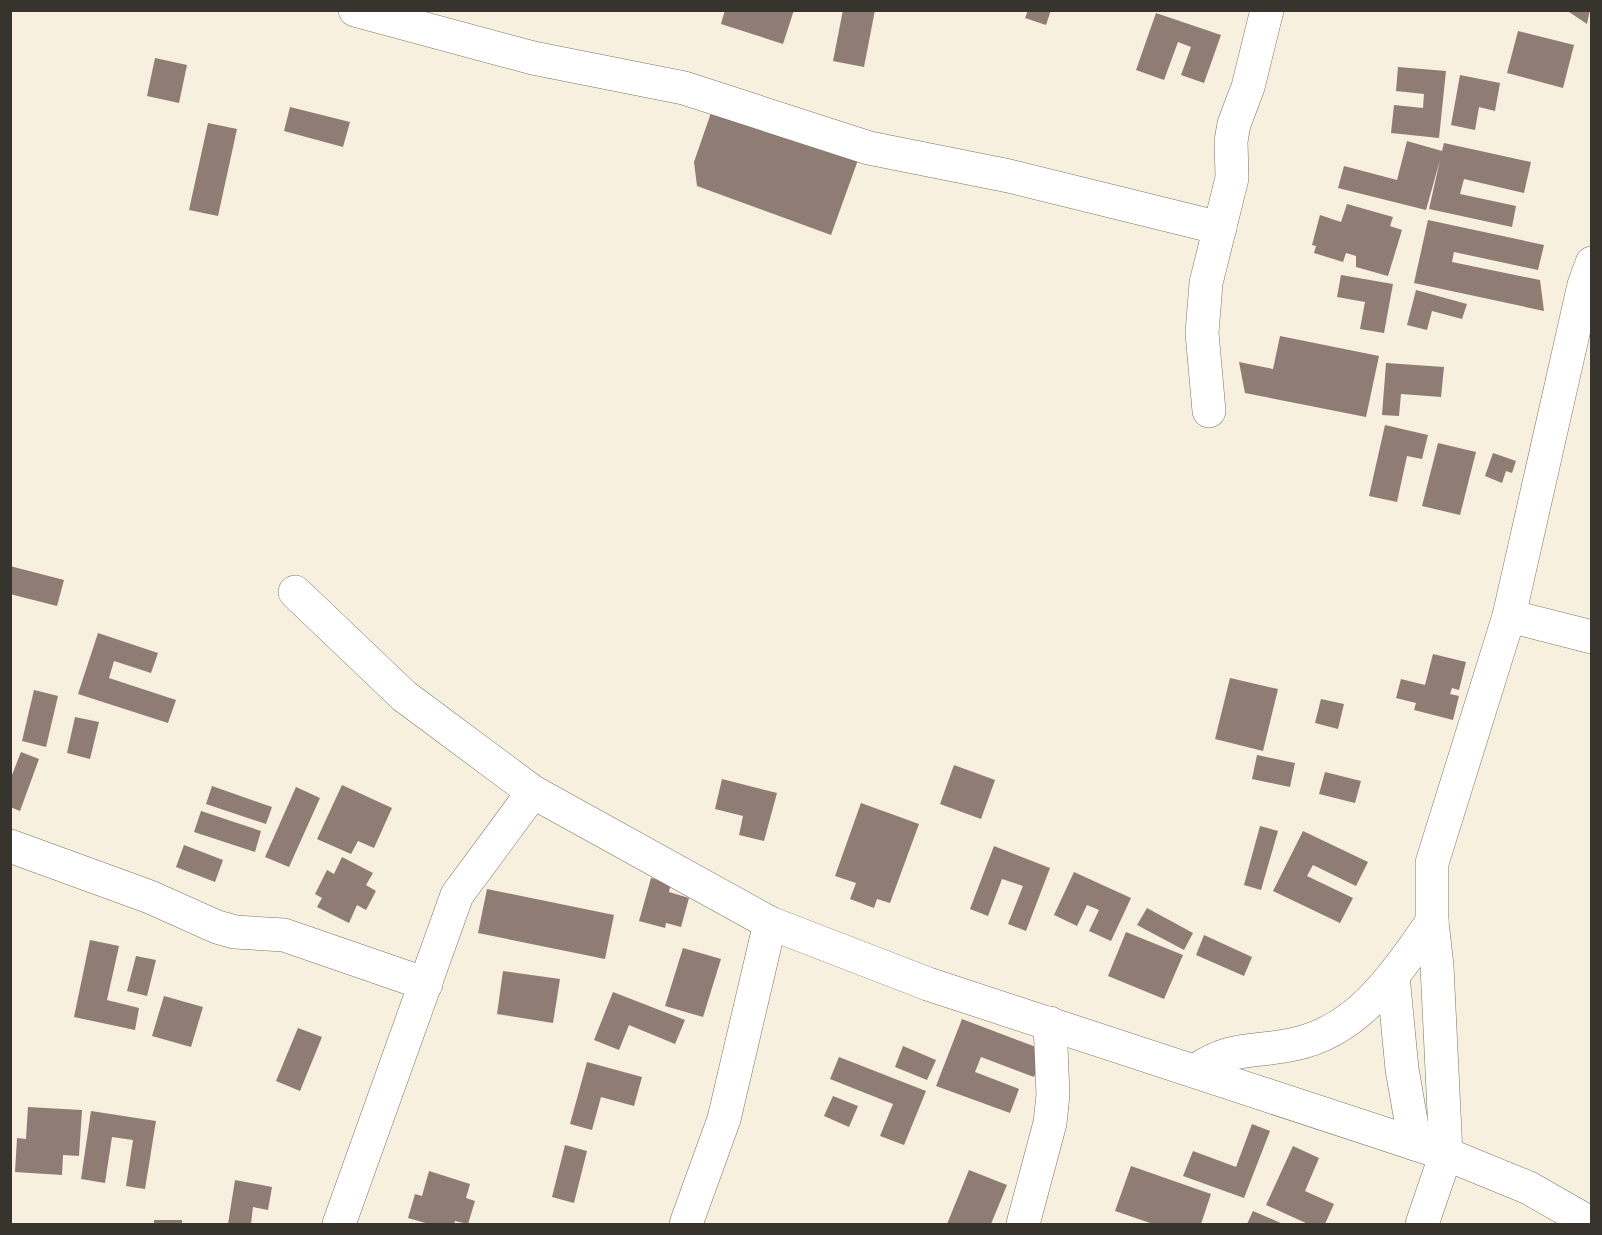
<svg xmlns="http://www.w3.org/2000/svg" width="1602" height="1235" font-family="'Space Grotesk',sans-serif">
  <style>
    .building { fill: #8e7c75 }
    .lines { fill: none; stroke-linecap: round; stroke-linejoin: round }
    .minor-casing { stroke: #7b7464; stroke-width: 34 }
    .minor { stroke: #fff; stroke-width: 33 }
  </style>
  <rect width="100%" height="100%" fill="#f8f0de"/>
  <g class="building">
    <polygon points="725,10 794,10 783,44 721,24"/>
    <polygon points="843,10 875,10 864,67 833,61"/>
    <polygon points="1028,10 1051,10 1046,25 1025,18"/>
    <polygon points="1566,10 1590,10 1587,24"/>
    <polygon points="1156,13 1221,35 1204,83 1181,75 1191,47 1178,42 1164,80 1136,70"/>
    <polygon points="1518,31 1574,45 1563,88 1507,73"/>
    <polygon points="155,58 187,65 179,103 147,96"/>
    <polygon points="1398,67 1446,71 1439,138 1391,133 1394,105 1423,108 1424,94 1396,91"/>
    <polygon points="1460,75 1500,83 1495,111 1479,107 1475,130 1451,125"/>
    <polygon points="290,107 350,122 343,147 284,131"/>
    <polygon points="713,107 858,160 831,235 697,186 694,162"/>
    <polygon points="208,123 237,129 218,216 189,210"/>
    <polygon points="1407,141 1442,151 1444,143 1531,162 1524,193 1464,179 1460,194 1516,206 1512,227 1429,209 1440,160 1426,210 1338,188 1344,166 1397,180"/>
    <polygon points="1347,204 1393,217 1390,226 1402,230 1388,276 1356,267 1356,256 1346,253 1343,262 1314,253 1316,246 1312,245 1320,215 1341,222"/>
    <polygon points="1428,220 1544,245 1538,270 1454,252 1452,262 1540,280 1544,311 1414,283"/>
    <polygon points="1341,275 1393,284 1384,333 1360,329 1365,302 1337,297"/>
    <polygon points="1416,290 1467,304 1462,319 1432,311 1427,330 1407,325"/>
    <polygon points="1280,336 1379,356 1366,417 1245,393 1239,362 1273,369"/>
    <polygon points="1386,363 1444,367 1441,397 1401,394 1399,416 1382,415"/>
    <polygon points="1385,425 1428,435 1422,459 1407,456 1397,502 1369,496"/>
    <polygon points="1438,443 1476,452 1460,515 1422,506"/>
    <polygon points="1493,453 1516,461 1512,473 1506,471 1502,483 1485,476"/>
    <polygon points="10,566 64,580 57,606 10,594"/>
    <polygon points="98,633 158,653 151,673 114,661 109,678 176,700 168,723 78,694"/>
    <polygon points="1433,654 1466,662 1459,690 1452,688 1450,694 1459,696 1453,720 1414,710 1416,703 1396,698 1401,679 1425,685"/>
    <polygon points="1230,678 1278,689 1263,751 1215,739"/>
    <polygon points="34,690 58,696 46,747 22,741"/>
    <polygon points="1321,699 1344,704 1338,729 1315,723"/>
    <polygon points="75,717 99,722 90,759 67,753"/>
    <polygon points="21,752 39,759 20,811 10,807 10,780"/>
    <polygon points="1257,755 1295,763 1290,787 1252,779"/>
    <polygon points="954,765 995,780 981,819 940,804"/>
    <polygon points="1325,772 1361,781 1355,803 1319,794"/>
    <polygon points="722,779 777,793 764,841 739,835 743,816 715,809"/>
    <polygon points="342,785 392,808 374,848 358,841 351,854 317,839"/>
    <polygon points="212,786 272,807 266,824 206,804"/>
    <polygon points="296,787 320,798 289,867 265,857"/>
    <polygon points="861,803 919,824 890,903 877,899 874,908 850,899 856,883 835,876"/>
    <polygon points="201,811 261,831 255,852 194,832"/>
    <polygon points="1260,826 1278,831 1261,890 1244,885"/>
    <polygon points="1303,831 1368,862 1356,886 1313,865 1307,876 1353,898 1340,923 1273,891"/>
    <polygon points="184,845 223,860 215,882 176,867"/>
    <polygon points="994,846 1050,868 1026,931 1008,924 1023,886 1002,879 988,916 970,909"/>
    <polygon points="342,857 373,873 366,885 376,891 366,910 357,905 349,923 317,907 322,898 315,894 327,870 334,874"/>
    <polygon points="1074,872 1131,898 1111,941 1089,931 1099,910 1087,905 1077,926 1054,915"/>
    <polygon points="651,878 671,883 669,892 689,898 681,927 666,923 665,928 639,921"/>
    <polygon points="487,889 614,915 605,959 478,933"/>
    <polygon points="1147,908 1193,933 1184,950 1137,925"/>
    <polygon points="1126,932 1183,955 1164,999 1108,976"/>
    <polygon points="1204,935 1252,957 1244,976 1196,955"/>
    <polygon points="90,940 119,946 107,1000 139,1008 135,1030 74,1017"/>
    <polygon points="683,948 721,959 703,1017 665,1006"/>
    <polygon points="136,956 156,960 147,996 127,991"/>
    <polygon points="503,971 560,979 553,1023 497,1014"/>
    <polygon points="613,992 685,1020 675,1044 629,1025 619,1050 594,1040"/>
    <polygon points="164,996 203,1007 191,1047 152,1036"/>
    <polygon points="962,1019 1044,1050 1034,1077 981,1057 975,1072 1019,1089 1010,1113 936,1086"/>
    <polygon points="298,1028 322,1037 300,1091 276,1081"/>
    <polygon points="903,1046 936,1060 927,1080 895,1067"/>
    <polygon points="839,1057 926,1091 904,1145 880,1136 893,1104 830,1079"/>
    <polygon points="587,1062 642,1077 634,1106 601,1097 592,1130 570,1124"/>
    <polygon points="833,1096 858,1106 849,1127 824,1116"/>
    <polygon points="28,1107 82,1110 79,1156 63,1155 62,1175 15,1172 17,1138 26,1139"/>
    <polygon points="91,1111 156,1121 145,1189 126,1186 133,1140 112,1137 105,1183 81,1179"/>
    <polygon points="1252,1124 1270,1131 1244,1198 1183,1176 1193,1151 1236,1167"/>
    <polygon points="565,1145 587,1151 574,1203 552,1197"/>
    <polygon points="1293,1146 1319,1158 1305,1191 1334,1204 1325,1224 1308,1224 1266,1205"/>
    <polygon points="1131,1166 1211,1194 1201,1224 1153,1224 1115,1211"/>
    <polygon points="969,1170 1007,1185 991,1224 947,1224"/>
    <polygon points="429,1171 470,1184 466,1198 475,1201 468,1224 455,1221 454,1224 429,1224 408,1218 415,1194 422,1196"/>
    <polygon points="235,1180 272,1187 268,1210 253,1207 251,1224 228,1224"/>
    <polygon points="1253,1211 1283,1224 1247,1224"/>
    <rect x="154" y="1220" width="28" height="4"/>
  </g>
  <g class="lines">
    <defs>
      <g id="minor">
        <polyline points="355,10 533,58 684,88 869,148 1009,176 1220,228"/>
        <polyline points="1209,411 1202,333 1206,283 1232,178 1231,141 1234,124 1248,87 1267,10"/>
        <polyline points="295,592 404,696 533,792 770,923 928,984 1446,1154 1529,1188 1592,1224"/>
        <polyline points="1509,616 1592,637"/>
        <polyline points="10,846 150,897 217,927 235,932 284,935 426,984"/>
        <polyline points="1393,976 1402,1069 1415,1144"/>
        <path d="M1195,1071C1233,1045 1254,1053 1295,1044C1360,1030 1396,973 1432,922"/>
        <polyline points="339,1224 457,895 533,792"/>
        <polyline points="686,1224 724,1119 770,923"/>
        <polyline points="1023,1224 1050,1123 1053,1095 1050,1023"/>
        <polyline points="1422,1224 1446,1154 1437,966 1432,922 1432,863 1509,616 1584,285 1592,263"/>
      </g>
    </defs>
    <use href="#minor" class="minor-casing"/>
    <use href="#minor" class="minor"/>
  </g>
  <rect width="1602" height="1235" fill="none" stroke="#37342d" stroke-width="24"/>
</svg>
